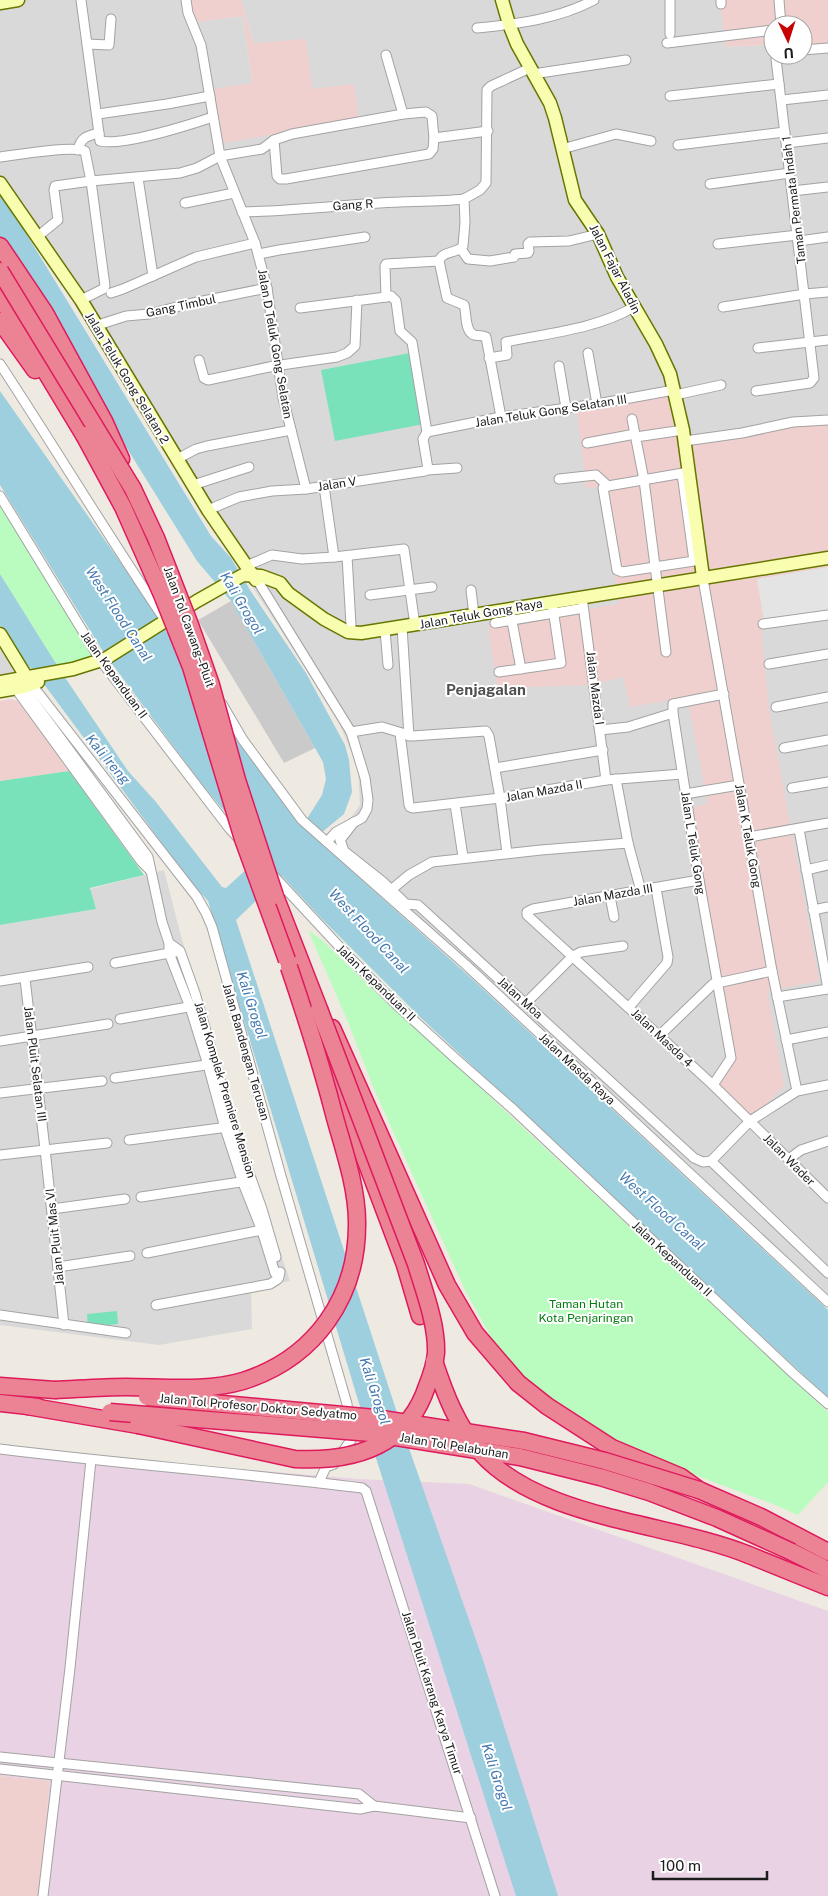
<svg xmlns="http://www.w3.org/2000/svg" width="828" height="1896" font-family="'Public Sans',sans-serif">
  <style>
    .residential { fill: #dad9d9 }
    .commercial { fill: #f0d0ce }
    .industrial { fill: #e8d2e3 }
    .religious { fill: #cacaca }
    .park { fill: #bafcbf }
    .pitch { fill: #79e2bb }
    .parking { fill: #e4e4e4 }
    .water { fill: #9ecfdf }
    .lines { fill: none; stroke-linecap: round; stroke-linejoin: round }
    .street-casing { stroke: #a3a3a3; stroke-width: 11 }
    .secondary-casing { stroke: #687600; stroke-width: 15 }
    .highway-casing { stroke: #df1a5c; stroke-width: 19 }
    .street { stroke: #fff; stroke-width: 9 }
    .secondary { stroke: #f8fdb0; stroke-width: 12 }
    .highway { stroke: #eb8395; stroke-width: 16 }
    .highway-bridge-casing { stroke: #df1a5c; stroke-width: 19; stroke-linecap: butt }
    .highway-bridge { stroke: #eb8395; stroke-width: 16 }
    .labels { text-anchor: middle; stroke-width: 4; stroke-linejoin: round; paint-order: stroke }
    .street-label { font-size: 12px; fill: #1c1c1c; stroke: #fff }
    .park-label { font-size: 12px; fill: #057e10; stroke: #fff }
    .water-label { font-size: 14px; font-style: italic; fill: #4479b0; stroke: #fff }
    .quarter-label { font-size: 15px; font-weight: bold; fill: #4f4f4f; stroke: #fff }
  </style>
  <rect width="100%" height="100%" fill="#eeeae1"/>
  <g class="residential">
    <polygon points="9,0 187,0 189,23 243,16 252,83 312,89 253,43 241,0 720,0 725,47 766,45 773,47 773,55 803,55 803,51 828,48 828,1294 456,952 334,847 337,837 360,805 358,768 335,713 223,542 86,318 0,188 0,1"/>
    <polygon points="0,648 4,654 17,676 0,679"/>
    <polygon points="164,870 182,940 240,1132 290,1281 251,1289 252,1329 159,1345 0,1325 0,925 96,909 90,889"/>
  </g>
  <g class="commercial">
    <polygon points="187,0 241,0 253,43 306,39 312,89 354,84 359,120 212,145 206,90 252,83 243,16 189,23"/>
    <polygon points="720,0 828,0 828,48 803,51 803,25 773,25 773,47 766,45 725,47"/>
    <polygon points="682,392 691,442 828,421 828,615 761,628 769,710 819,981 767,991 784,1086 753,1118 717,1083 735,1059 691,807 708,804 687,697 630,707 623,677 590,685 532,687 498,693 488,625 619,604 602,487 586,488 577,411"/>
    <polygon points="11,699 18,701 69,771 0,781 0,701"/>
    <polygon points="0,1776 50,1781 39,1896 0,1896"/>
  </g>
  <polygon class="industrial" points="0,1449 358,1479 469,1484 828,1611 828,1896 39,1896 50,1781 0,1776"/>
  <polygon class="religious" points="231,601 315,748 284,763 198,620"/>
  <g class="park">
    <polygon points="0,506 95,658 60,670 0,574"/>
    <polygon points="308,930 323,941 389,1005 443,1053 828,1412 828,1482 798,1515 773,1504 660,1462 616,1442 546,1397 520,1373 491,1337 464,1288 374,1089 348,1022"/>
  </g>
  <g class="pitch">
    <polygon points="410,353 424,424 335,441 321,370"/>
    <polygon points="69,771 144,875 90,888 96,909 0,925 0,781"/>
    <polygon points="117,1311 118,1324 88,1327 87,1314"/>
  </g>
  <polygon class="parking" points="828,567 828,610 764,621 757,579"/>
  <polygon class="water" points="0,191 211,536 231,558 250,590 306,673 345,745 349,760 352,792 344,814 315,838 470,977 828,1310 828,1398 419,1016 320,917 282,876 236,920 404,1434 483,1660 558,1896 516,1896 367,1430 208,901 190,881 35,672 24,662 0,625 0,574 60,670 128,771 156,802 222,887 226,888 261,856 201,783 104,653 0,485 0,391 135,583 173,642 274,790 303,825 322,795 326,779 323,762 231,601 197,561 0,244"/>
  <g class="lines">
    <defs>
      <g id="street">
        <path d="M81,0L100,141C123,146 189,125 213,117"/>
        <polyline points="186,0 188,13 201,45 220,156 255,243 267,288 283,398 306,489"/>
        <polyline points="670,0 670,34"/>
        <polyline points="721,0 721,4"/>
        <polyline points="779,0 781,25"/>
        <path d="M477,28C518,24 558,19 594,0"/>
        <polyline points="667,43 773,30"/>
        <polyline points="87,44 109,45 111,19"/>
        <polyline points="803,50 828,48"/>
        <polyline points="386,55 403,114"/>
        <polyline points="533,74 626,60"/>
        <polyline points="670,96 779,84"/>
        <polyline points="782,100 828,95"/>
        <polyline points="98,114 167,104 210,96"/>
        <polyline points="274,140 277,176 280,179 286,179 429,154 433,149 434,138"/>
        <polyline points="787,143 828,138"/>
        <polyline points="678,145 785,132"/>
        <polyline points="562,149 616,134 651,141"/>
        <path d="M78,150C81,137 87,136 99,133"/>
        <path d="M0,157C18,155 71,145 85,151L91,181L55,186L54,190L58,220L37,237"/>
        <polyline points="138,178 153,276"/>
        <polyline points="710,184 790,173"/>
        <polyline points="792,191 828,187"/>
        <polyline points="185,203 234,193"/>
        <path d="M242,212C288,211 334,206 380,203C408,201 436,202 464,199"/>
        <polyline points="799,241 828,237"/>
        <polyline points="718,244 798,235"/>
        <polyline points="461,249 468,259 490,261 514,257 515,254 528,253 529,251 528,244 530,242 569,241 598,234"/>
        <polyline points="259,254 279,250 365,237"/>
        <polyline points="111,293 123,289 196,257 255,243"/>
        <polyline points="386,297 385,266 386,264 439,261"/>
        <polyline points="81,300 103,289 105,286 91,181 180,173 197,168 220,156 262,149 274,140 292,134 403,114 426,112 432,116 434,138 488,131"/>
        <polyline points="723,307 805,294 828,292"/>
        <polyline points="300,308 386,297 391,296 396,301 400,331 412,342 427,432"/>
        <polyline points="95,326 126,316 149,314 188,304 267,288"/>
        <polyline points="758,348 828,340"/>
        <polyline points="588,353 597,404"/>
        <path d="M489,358L507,355L506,342C549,333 596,329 634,307"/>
        <polyline points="199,360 204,378 208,380 274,366 337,357 347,353 355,346 357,300"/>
        <path d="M0,364C56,449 108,536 165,620"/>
        <polyline points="559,366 566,408"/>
        <polyline points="756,391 810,383 814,378 776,59 777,55"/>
        <polyline points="675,395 721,385"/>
        <path d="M501,417L486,337C482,335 477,336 474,335C464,331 467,313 464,305L447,298L439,261C443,250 457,254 463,246L465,222L464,199L480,190L486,183L487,90L491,86L530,68"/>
        <polyline points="632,419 644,480 666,652"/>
        <polyline points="427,432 501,417 597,404 674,390"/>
        <polyline points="636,437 683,430"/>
        <polyline points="685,441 742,433 793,422 828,420"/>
        <polyline points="587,443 635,434"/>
        <polyline points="177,459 196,449 207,446 291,430"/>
        <polyline points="427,470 457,468"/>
        <polyline points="682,474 694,561 622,572 617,570 603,488 608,486 689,472"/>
        <polyline points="559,479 596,475 608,486"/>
        <polyline points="193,485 249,467"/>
        <polyline points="324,486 334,557"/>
        <polyline points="0,496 101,661 229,828 240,840"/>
        <polyline points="208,510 239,497 272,491 306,489 425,471 428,469 423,439 427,432"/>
        <polyline points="347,556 351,625 348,632"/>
        <polyline points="246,566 272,555 302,559 334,557 404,549 415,625"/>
        <polyline points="703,579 772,971 797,1091"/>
        <polyline points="259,583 351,732 365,778 368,800 367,809 362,818 336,832 327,842"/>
        <polyline points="471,590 474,615"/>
        <polyline points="370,595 432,587"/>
        <polyline points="582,597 606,780"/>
        <polyline points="511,616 521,669"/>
        <polyline points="495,623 578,609"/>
        <polyline points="763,624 828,615"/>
        <polyline points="402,627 409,736"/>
        <polyline points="385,630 388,665"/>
        <polyline points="769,664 828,654"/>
        <polyline points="499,672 561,663 552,602"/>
        <polyline points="20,683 148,857 162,922 169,943 169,953 190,1007 208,1065 225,1128 243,1183 262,1231 275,1273 279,1277"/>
        <polyline points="13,685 141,861 150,870"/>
        <polyline points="32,685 197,897 206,913 212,927 281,1176 347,1404 351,1440 334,1464 326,1467 319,1482"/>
        <polyline points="222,704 243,740 302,820 465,964 828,1302"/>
        <polyline points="776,707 828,697"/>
        <polyline points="600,730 628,727 673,713"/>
        <polyline points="351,732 382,727 412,736 486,731 489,736 500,798 507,853"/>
        <polyline points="400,733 409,805 410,807 413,808 500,798 606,780 682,774"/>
        <polyline points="784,748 828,740"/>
        <polyline points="495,768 603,750"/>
        <polyline points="616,779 628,843 641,891"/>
        <polyline points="792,788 828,782"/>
        <polyline points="685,794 739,785"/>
        <polyline points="455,804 463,857"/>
        <polyline points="354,822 340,840 344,851 382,881 406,904 418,905 694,1158 703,1162 711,1161"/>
        <polyline points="799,829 828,989"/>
        <polyline points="749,837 828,823"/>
        <polyline points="806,870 828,865"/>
        <polyline points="271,873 349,957 398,1006 455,1058 514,1110 794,1374 828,1404"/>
        <polyline points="699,880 533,909 527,912 527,915 713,1085 828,1198"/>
        <polyline points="391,890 409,875 432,862 541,850 628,843"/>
        <polyline points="610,896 614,917"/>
        <polyline points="813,910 828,907"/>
        <polyline points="169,943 180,951 195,993 237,1139 262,1209 276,1257"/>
        <polyline points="115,963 175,952"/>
        <polyline points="25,979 45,1149 64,1325"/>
        <polyline points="0,981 88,967"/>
        <polyline points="777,997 828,989"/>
        <polyline points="526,1003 573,956 581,952 623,946"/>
        <polyline points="629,1007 667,963 668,957 656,888"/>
        <polyline points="120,1019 194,1006"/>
        <polyline points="660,1035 713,984 772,971"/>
        <polyline points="786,1040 828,1032"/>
        <polyline points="0,1041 108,1024"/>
        <polyline points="115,1078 213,1064"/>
        <polyline points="713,1085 731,1058 699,880 673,713 673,704 724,694"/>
        <polyline points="0,1093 102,1081"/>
        <polyline points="129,1140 228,1127"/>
        <polyline points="0,1155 107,1143"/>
        <polyline points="789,1159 801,1150 828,1141"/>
        <polyline points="711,1161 828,1273"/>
        <polyline points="711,1161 750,1121 797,1091 828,1085"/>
        <polyline points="141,1197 247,1181"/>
        <polyline points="52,1209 125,1199"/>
        <polyline points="147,1253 267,1229"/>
        <polyline points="58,1267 130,1256"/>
        <polyline points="156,1305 270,1284 278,1279 280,1272"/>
        <polyline points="0,1315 126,1333"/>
        <path d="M0,1449C121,1464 242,1473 362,1488L366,1491L495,1896"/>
        <polyline points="0,1757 359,1794 374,1806"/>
        <polyline points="0,1769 360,1809 374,1806 471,1818"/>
        <polyline points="43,1896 70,1668 91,1460"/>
      </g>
      <g id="secondary">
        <polyline points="502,0 509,24 517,44 550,103 555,118 575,200 598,234 617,277 656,344 670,374 683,430 703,577"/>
        <polyline points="0,3 18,0"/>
        <polyline points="0,183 81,300 208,510 256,580"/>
        <polyline points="0,634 30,683"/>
        <polyline points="0,682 73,669 105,659 197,601 243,575 261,576 280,583 288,593 324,619 348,632 361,633 828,558"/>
        <polyline points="0,691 23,687 38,682"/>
      </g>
      <g id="highway">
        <polyline points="0,246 45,313 104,421 121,459"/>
        <polyline points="0,296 84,435"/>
        <polyline points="0,321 35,370"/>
        <polyline points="275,896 319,1009"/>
        <polyline points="332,1028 447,1285 475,1333 518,1383 547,1406 612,1448 681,1477 699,1490 761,1517 828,1552"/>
        <polyline points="318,1034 405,1265 420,1316"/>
        <polyline points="0,1386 55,1390"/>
        <polyline points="0,1403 38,1407"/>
        <polyline points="27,1406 138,1425"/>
        <polyline points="792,1552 828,1570"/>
        <polyline points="749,1555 828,1587"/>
      </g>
    </defs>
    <use href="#street" class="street-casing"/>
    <use href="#secondary" class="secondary-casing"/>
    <use href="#highway" class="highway-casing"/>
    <use href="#street" class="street"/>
    <use href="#secondary" class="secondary"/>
    <use href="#highway" class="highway"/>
    <defs>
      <g id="highway-bridge">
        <polyline points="0,271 133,489 156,538 190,625 211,685 237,780 275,896"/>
        <polyline points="84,435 123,507 163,597 191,667 243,839 287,960"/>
        <path d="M434,1361C445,1394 457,1426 480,1452C540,1520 668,1522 749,1555"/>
        <path d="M55,1390C78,1389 102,1387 126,1387C164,1387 206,1392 243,1381C315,1358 358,1297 357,1222C357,1188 344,1150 335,1118C322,1067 306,1017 289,967"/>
        <polyline points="147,1397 375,1418 524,1441 605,1461 699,1490"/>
        <polyline points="110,1412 371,1433 520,1457 600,1477 649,1492 717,1518 792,1552"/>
        <path d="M138,1425L295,1459C353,1462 407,1447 427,1386C431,1376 435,1364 436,1353C437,1324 424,1291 416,1264L319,1009"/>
      </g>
    </defs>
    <use href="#highway-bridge" class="highway-bridge-casing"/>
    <use href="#highway-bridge" class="highway-bridge"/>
  </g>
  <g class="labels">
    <g class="street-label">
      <text transform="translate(794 200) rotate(-97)" y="4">Taman Permata Indah 1</text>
      <text transform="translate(353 205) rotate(-4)" y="4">Gang R</text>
      <text transform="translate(615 269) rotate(63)" y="4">Jalan Fajar Aladin</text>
      <text transform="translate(181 306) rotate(-12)" y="4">Gang Timbul</text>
      <text transform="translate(275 344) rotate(80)" y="4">Jalan D Teluk Gong Selatan</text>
      <text transform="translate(127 378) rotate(59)" y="4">Jalan Teluk Gong Selatan 2</text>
      <text transform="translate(551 411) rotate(-9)" y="4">Jalan Teluk Gong Selatan III</text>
      <text transform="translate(337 484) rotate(-9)" y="4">Jalan V</text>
      <text transform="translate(481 614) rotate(-10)" y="4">Jalan Teluk Gong Raya</text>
      <text transform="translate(189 627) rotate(70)" y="4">Jalan Tol Cawang–Pluit</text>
      <text transform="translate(114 675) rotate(54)" y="4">Jalan Kepanduan II</text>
      <text transform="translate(595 688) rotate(83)" y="4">Jalan Mazda I</text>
      <text transform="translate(544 791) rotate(-10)" y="4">Jalan Mazda II</text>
      <text transform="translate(748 836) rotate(80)" y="4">Jalan K Teluk Gong</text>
      <text transform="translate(693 843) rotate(81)" y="4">Jalan L Teluk Gong</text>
      <text transform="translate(613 895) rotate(-10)" y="4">Jalan Mazda III</text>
      <text transform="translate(376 983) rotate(44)" y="4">Jalan Kepanduan II</text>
      <text transform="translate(520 998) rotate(42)" y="4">Jalan Moa</text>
      <text transform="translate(662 1038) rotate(43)" y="4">Jalan Masda 4</text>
      <text transform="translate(246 1052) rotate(74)" y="4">Jalan Bandengan Terusan</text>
      <text transform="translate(35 1064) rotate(83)" y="4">Jalan Pluit Selatan III</text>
      <text transform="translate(577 1069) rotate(43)" y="4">Jalan Masda Raya</text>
      <text transform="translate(225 1090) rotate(73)" y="4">Jalan Komplek Premiere Mension</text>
      <text transform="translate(789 1160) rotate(45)" y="4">Jalan Wader</text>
      <text transform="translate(55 1237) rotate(-96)" y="4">Jalan Pluit Mas VI</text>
      <text transform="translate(672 1259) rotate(43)" y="4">Jalan Kepanduan II</text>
      <text transform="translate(258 1407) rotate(5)" y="4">Jalan Tol Profesor Doktor Sedyatmo</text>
      <text transform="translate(454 1446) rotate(9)" y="4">Jalan Tol Pelabuhan</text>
      <text transform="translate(432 1693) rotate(72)" y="4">Jalan Pluit Karang Karya Timur</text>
    </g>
    <g class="park-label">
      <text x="586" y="1308">Taman Hutan<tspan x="586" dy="14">Kota Penjaringan</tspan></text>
    </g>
    <g class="water-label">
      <text transform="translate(242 603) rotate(59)" y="5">Kali Grogol</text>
      <text transform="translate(119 614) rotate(57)" y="5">West Flood Canal</text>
      <text transform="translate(108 759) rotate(50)" y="5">Kali Ireng</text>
      <text transform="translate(369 931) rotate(47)" y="5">West Flood Canal</text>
      <text transform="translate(252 1005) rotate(72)" y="5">Kali Grogol</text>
      <text transform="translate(662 1211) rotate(42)" y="5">West Flood Canal</text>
      <text transform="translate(375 1391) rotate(72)" y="5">Kali Grogol</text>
      <text transform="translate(497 1777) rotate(72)" y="5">Kali Grogol</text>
    </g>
    <g class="quarter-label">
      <text x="486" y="695">Penjagalan</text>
    </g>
  </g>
  <g transform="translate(788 40) rotate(176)"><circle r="24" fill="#ffffff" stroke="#a4a4a4"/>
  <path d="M0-4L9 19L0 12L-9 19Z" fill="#c80200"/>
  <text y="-8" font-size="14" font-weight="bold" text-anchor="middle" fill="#1c1c1c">U</text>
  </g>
  <path d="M653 1871v8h114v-8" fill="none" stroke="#1c1c1c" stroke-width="2.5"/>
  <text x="660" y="1871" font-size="15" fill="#1c1c1c" stroke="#ffffff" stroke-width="4" paint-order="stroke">100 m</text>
</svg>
